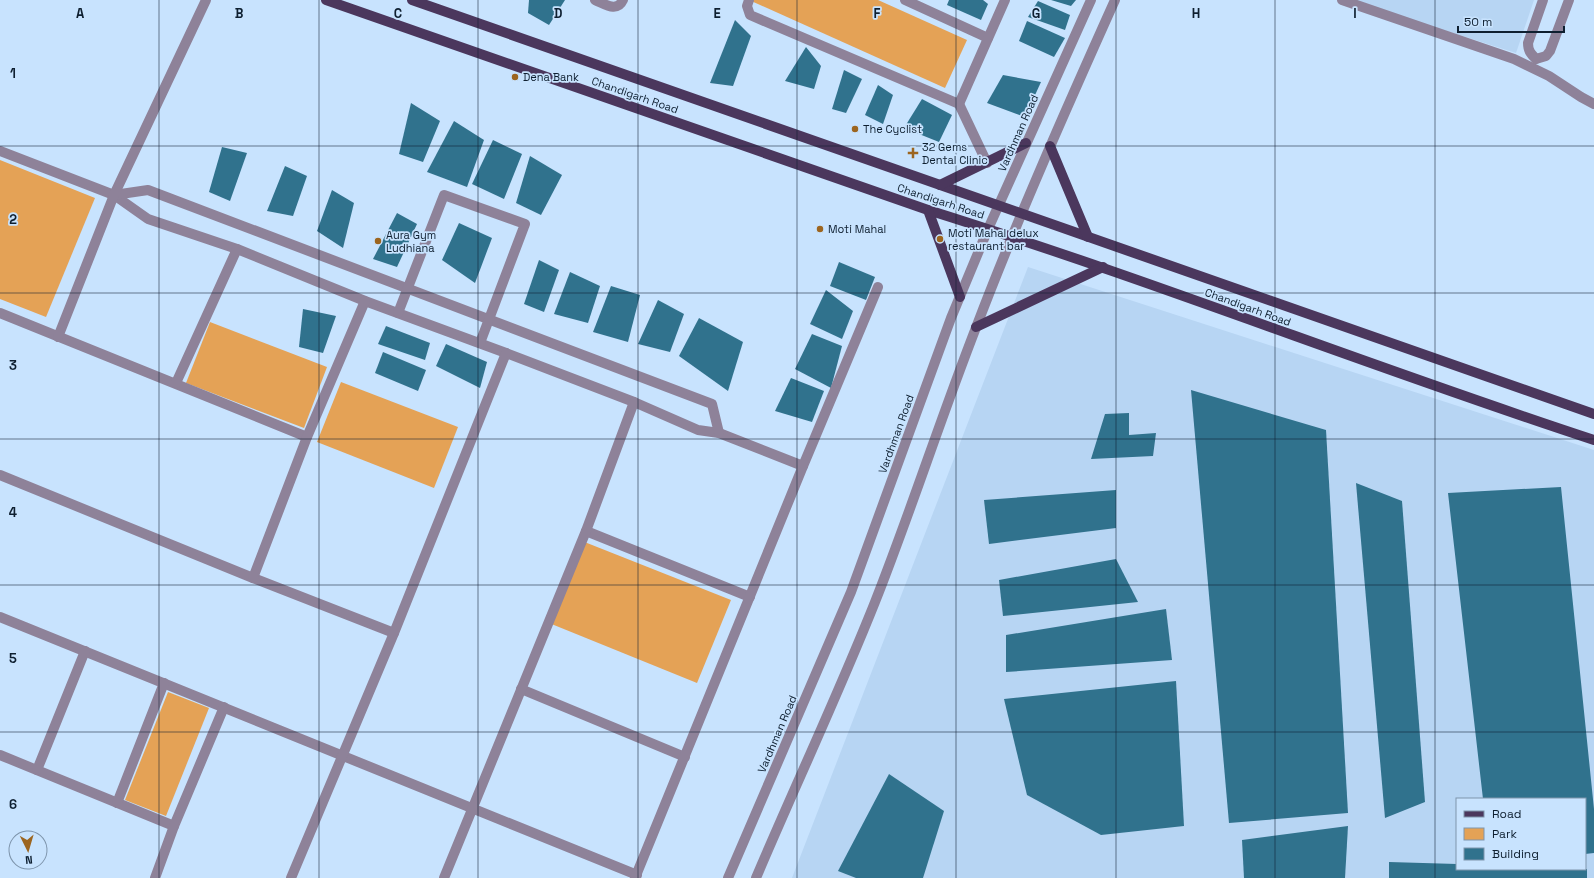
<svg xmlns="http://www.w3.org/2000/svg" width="1594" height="878" font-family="'Space Grotesk',sans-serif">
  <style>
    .built { fill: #b7d5f3; fill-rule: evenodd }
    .green { fill: #e4a256 }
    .building { fill: #30728d }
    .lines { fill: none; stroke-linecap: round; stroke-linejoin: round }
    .minor { stroke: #8e8299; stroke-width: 10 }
    .major { stroke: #4b375d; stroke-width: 10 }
    .grid { fill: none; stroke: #0e1f30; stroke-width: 1; stroke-opacity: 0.55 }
    .poi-dot { fill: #9c651f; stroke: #c8e3fe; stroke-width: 1.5 }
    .labels { text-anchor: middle; stroke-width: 3.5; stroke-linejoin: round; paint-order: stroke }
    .poi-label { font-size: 11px; fill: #0e1f30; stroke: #c8e3fe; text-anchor: start }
    .street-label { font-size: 11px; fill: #0e1f30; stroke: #c8e3fe }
    .grid-label { font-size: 13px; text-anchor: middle; font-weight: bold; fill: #0e1f30; stroke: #c8e3fe; stroke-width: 3.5; stroke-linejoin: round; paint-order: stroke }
  </style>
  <rect width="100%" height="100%" fill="#c8e3fe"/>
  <g class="built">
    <polygon points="1349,0 1534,0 1516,53"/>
    <path d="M1028,267L1594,450V878H792ZM1457,799H1585V869H1457Z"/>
  </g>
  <g class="green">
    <polygon points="749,0 878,0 967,40 945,88"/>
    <polygon points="0,160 95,198 46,317 0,299"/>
    <polygon points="210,322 327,367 304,428 186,383"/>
    <polygon points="341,382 458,427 434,488 317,442"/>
    <polygon points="582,541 731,600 697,683 549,623"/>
    <polygon points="168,692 209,708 166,816 125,800"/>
  </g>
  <g class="building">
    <polygon points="529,0 565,0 549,25 528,13"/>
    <polygon points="949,0 983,0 988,4 981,20 947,5"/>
    <polygon points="1051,0 1076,0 1071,6"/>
    <polygon points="1038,1 1070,15 1065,30 1028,17"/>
    <polygon points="735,20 751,36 733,86 710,83"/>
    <polygon points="1027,21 1065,38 1054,57 1019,41"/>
    <polygon points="806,47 821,66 814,89 785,81"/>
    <polygon points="844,70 862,79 846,113 832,109"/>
    <polygon points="1003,75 1041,82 1025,117 987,103"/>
    <polygon points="878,85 893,95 883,124 865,115"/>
    <polygon points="922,99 952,115 939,142 904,128"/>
    <polygon points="411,103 440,121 423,162 399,154"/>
    <polygon points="454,121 484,140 467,187 427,172"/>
    <polygon points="493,140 522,154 504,199 472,184"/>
    <polygon points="222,147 247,153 230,201 209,192"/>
    <polygon points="530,156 562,175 541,215 516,203"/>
    <polygon points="285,166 307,176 293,216 267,211"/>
    <polygon points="332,190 354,203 343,248 317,231"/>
    <polygon points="397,213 417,224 397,267 373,259"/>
    <polygon points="459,223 492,238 475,283 442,260"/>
    <polygon points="539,260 559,270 544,312 524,304"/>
    <polygon points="839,262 875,277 866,300 830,286"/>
    <polygon points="570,272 600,286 588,323 554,314"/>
    <polygon points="611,286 640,295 628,342 593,332"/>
    <polygon points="826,290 853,311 842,339 810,324"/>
    <polygon points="658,300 684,314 670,352 638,344"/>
    <polygon points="303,309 336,316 323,353 299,347"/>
    <polygon points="699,318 743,342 728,391 679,356"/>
    <polygon points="386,326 430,343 425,360 378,344"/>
    <polygon points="812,334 842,346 831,388 795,369"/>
    <polygon points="446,344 487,362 480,388 436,366"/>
    <polygon points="383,352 426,370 418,391 375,373"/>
    <polygon points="791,378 824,391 812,422 775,411"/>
    <polygon points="1191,390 1326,430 1348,813 1229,823"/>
    <polygon points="1129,413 1129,435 1156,433 1153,456 1091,459 1105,414"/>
    <polygon points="1356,483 1402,501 1425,802 1385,818"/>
    <polygon points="1561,487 1594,809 1594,853 1585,854 1585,799 1483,799 1448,493"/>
    <polygon points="1116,490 1116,528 989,544 984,500"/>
    <polygon points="1116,559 1138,602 1003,616 999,580"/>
    <polygon points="1166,609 1172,660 1006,672 1006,635"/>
    <polygon points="1176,681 1184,826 1101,835 1027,795 1004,699"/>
    <polygon points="889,774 944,811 923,878 856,878 838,871"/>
    <polygon points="1348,826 1345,878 1244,878 1242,840"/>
    <polygon points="1389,862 1457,864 1457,869 1587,869 1587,878 1389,878"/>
  </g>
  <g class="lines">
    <g class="minor">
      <path d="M595,0C605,4 617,13 623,0"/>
      <polyline points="749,0 747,6 750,15 959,104 987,163"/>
      <polyline points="905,0 988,38"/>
      <polyline points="1342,0 1514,59 1549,76 1581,97 1594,104"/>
      <polyline points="1536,59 1546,56 1550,51 1569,0"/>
      <path d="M1536,59C1531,54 1528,51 1528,43L1543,0"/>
      <polyline points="959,104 1005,0"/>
      <polyline points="0,151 114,195 148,219 237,249 365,301 506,353 634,402 698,430 719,433 803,466"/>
      <polyline points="114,195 148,190 712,404 719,433"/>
      <polyline points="0,313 307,437"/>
      <polyline points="398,313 444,195 525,224 480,343"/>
      <polyline points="58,337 114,195 206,0"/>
      <polyline points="176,383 237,249"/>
      <polyline points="0,475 253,578 394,633"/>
      <polyline points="586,531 750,597"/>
      <polyline points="253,578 307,437 365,301"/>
      <polyline points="0,617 637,875"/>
      <polyline points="521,689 685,757"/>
      <polyline points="0,755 174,826"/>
      <polyline points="37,770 85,651"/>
      <polyline points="117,803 164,683"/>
      <polyline points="155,878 174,826 224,707"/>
      <polyline points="291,878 394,633 506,353"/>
      <polyline points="444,878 586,531 634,402"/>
      <polyline points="635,878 803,466 878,287"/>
      <polyline points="728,878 851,592 951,318 988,229 1091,0"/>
      <path d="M756,878C795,786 838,695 875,602C911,511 941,417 977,325C1019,215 1067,107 1115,0"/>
    </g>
    <g class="major">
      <path d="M326,0L928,210C1152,280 1371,367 1594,440"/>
      <polyline points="412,0 1594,414"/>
      <polyline points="1050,146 1088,237"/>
      <polyline points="940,185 1026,143"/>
      <polyline points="928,210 960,297"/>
      <polyline points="976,327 1103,267"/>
    </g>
  </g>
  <path class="grid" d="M159,0V878M319,0V878M478,0V878M638,0V878M797,0V878M956,0V878M1116,0V878M1275,0V878M1435,0V878M0,146H1594M0,293H1594M0,439H1594M0,585H1594M0,732H1594"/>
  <g class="poi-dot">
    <circle cx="515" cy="77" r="4"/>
    <circle cx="855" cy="129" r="4"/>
    <path d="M911 147h4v4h4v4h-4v4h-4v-4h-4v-4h4z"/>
    <circle cx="820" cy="229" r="4"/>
    <circle cx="940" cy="239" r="4"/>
    <circle cx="378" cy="241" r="4"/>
  </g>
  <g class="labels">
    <g class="poi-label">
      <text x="523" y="81">Dena Bank</text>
      <text x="863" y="133">The Cyclist</text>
      <text x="922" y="151">32 Gems<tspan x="922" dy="13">Dental Clinic</tspan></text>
      <text x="828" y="233">Moti Mahal</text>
      <text x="948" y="237">Moti Mahal delux<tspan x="948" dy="13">restaurant bar</tspan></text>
      <text x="386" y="239">Aura Gym<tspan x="386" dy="13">Ludhiana</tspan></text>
    </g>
    <g class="street-label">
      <text transform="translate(635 95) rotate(19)" y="4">Chandigarh Road</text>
      <text transform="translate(1018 133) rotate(-66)" y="4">Vardhman Road</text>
      <text transform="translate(941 201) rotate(18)" y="4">Chandigarh Road</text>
      <text transform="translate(1248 307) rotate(20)" y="4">Chandigarh Road</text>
      <text transform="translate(896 434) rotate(-70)" y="4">Vardhman Road</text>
      <text transform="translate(777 734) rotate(-67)" y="4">Vardhman Road</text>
    </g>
  </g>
  <g class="grid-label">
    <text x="80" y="18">A</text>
    <text x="239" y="18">B</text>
    <text x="398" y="18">C</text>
    <text x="558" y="18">D</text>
    <text x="717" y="18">E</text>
    <text x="877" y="18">F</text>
    <text x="1036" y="18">G</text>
    <text x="1196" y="18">H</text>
    <text x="1355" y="18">I</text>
    <text x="13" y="78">1</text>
    <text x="13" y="224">2</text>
    <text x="13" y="370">3</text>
    <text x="13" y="517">4</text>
    <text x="13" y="663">5</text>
    <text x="13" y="809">6</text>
  </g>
  <rect x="1456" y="798" width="130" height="72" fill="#c8e3fe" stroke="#7e95ac"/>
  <rect x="1464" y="811" width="20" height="6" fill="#4b375d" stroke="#7e95ac"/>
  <text x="1492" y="818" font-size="12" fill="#0e1f30">Road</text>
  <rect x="1464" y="828" width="20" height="12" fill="#e4a256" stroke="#7e95ac"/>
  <text x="1492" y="838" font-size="12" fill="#0e1f30">Park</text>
  <rect x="1464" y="848" width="20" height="12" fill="#30728d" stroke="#7e95ac"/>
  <text x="1492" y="858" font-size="12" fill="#0e1f30">Building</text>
  <g transform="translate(28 850) rotate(175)"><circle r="19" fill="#c8e3fe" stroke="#7e95ac"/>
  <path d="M0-3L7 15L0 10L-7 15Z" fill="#9c651f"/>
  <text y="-6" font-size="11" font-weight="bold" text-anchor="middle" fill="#0e1f30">N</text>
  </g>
  <path d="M1458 26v6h106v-6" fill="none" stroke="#0e1f30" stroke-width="2"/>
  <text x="1464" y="26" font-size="12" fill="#0e1f30" stroke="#c8e3fe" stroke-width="3" paint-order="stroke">50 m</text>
</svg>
